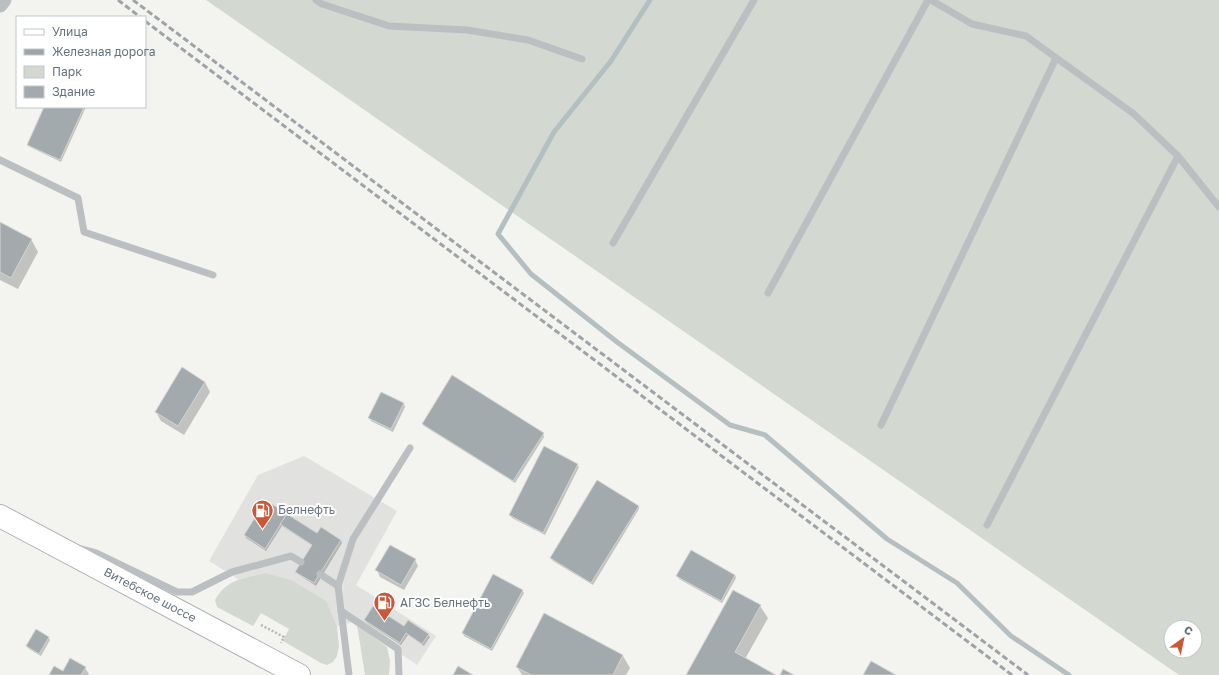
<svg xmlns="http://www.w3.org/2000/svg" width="1219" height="675" font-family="'Golos Text',sans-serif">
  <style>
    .built { fill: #e1e2e0 }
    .green { fill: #d3d8d0; fill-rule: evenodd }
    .shadow { fill: #0003 }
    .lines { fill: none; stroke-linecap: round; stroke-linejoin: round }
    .stream { stroke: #b4bfc2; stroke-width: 5 }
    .building { fill: #a3aaae; stroke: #d4d4d3 }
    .primary-casing { stroke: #afb3b6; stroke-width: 24 }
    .path { stroke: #b5b8ba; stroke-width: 2.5; stroke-dasharray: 2 2; stroke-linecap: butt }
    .service { stroke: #bbbfc1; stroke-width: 7 }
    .minor { stroke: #bbbfc1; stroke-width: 15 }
    .primary { stroke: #fff; stroke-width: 22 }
    .rail { stroke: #9da3a7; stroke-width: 3; stroke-dasharray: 6 3; stroke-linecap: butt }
    .labels { text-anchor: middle; stroke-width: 4; stroke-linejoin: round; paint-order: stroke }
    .poi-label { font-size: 12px; fill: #66737d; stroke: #fff; text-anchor: start }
    .street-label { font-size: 12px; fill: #66737d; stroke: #fff }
  </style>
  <rect width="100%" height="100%" fill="#f3f3f0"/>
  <polygon class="built" points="304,456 397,511 356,585 436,636 417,665 354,622 337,626 325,601 265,573 238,579 209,561 258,475"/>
  <g class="green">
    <path d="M206,0H1219V675H1179ZM1171,627H1195V651H1171Z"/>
    <path d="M265,573L291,580L326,601L337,626L339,646L337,656L333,662L327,665L321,663L283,641L289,629L261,613L253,626L217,607L215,600C227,579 244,578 265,573Z"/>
    <polygon points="357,625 387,647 390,661 389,675 365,675"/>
  </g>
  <g class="shadow">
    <polygon points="45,107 86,107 61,162 30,147 28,145"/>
    <polygon points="0,223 31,239 38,252 18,289 0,280"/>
    <polygon points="205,382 210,392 184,435 161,421 156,412"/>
    <polygon points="381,393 404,404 405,407 393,432 371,421 369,418"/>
    <polygon points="423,424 543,434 544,437 515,483 424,426"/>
    <polygon points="577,465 579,467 545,535 512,518 510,515"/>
    <polygon points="266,502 317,534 341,540 342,543 316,586 298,574 296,572 313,546 282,526 266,551 246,538 245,535"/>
    <polygon points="638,506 639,509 593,585 553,561 551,558"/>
    <polygon points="415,560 418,566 404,590 380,577 377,570"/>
    <polygon points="494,575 522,590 524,593 492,651 464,636 463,633"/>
    <polygon points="735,575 736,578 722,603 679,579 678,576"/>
    <polygon points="760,606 768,618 745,659 774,675 688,675"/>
    <polygon points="544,615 623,656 630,668 626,675 522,675 517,667"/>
    <polygon points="365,620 404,627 428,634 430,637 424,646 408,635 401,645 367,623"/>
    <polygon points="48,637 50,640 41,656 29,649 27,646"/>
    <polygon points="85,668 89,674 88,675 50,675"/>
  </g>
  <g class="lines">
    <polyline class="stream" points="650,0 611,61 554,132 498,234 531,274 617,342 730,425 765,435 887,539 957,583 1011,636 1069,675"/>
  </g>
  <g class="building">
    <polygon points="44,107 84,107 60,160 27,145"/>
    <polygon points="0,222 32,239 11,278 0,272"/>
    <polygon points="182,367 205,382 178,426 155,412"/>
    <polygon points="452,375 544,433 513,481 422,424"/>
    <polygon points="381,392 404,403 391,429 368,418"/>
    <polygon points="544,446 578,464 543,533 509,515"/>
    <polygon points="597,480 639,506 591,583 550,558"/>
    <polygon points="266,500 287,514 265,549 244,535"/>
    <polygon points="287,514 317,533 321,527 341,540 314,583 295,572 312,545 280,524"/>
    <polygon points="390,545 416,559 401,585 375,570"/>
    <polygon points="691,550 735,575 721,601 676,576"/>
    <polygon points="493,574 523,590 491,649 462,633"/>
    <polygon points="733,590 761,605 735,652 776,675 686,675"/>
    <polygon points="373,606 404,626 408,620 429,634 422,644 406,633 400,643 364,620"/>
    <polygon points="544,613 623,655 613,675 531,675 516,667"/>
    <polygon points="36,629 49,637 39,654 26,646"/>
    <polygon points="70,658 86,667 81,675 49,675 54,666 63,671"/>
    <polygon points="871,661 896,675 863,675"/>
    <polygon points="458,666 473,675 453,675"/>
    <polygon points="783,669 794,675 780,675"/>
  </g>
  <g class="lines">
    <defs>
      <polyline id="primary" points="0,516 299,675"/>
    </defs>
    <use href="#primary" class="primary-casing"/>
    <polyline class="path" points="261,625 284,637 281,643"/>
    <g class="service">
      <polyline points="316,0 322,4 389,26 467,30 528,40 582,59"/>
      <polyline points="931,0 972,24 1026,36 1134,114 1178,156 1219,207"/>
      <polyline points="0,160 78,198 84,232 213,275"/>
      <polyline points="613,243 754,0"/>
      <polyline points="768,293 928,0"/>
      <polyline points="881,425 1056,58"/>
      <polyline points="987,525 1178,156"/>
      <polyline points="81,549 96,553 177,592 192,592 232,572 291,556 301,562"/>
      <polyline points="320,574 338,586 349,675"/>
      <polyline points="338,586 353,539 410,448"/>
      <polyline points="341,611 398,649 399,675"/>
    </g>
    <polyline class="minor" points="0,5 4,0"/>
    <use href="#primary" class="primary"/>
    <g class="rail">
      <polyline points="118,0 140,17"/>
      <polyline points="133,0 1028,675"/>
      <polyline points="145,21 1012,675"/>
    </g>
  </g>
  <defs>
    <symbol id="fuel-pin" viewBox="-11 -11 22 30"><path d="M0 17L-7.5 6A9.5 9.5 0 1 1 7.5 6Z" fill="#cc5637" stroke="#fff"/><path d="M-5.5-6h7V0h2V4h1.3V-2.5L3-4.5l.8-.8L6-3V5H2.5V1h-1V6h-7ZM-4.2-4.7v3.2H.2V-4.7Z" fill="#fff"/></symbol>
  </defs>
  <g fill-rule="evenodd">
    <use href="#fuel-pin" x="250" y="498" width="25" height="34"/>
    <use href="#fuel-pin" x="372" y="590" width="25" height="34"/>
  </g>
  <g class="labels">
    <g class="poi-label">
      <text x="278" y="514">Белнефть</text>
      <text x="400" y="607">АГЗС Белнефть</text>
    </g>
    <g class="street-label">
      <text transform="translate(150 595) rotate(28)" y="4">Витебское шоссе</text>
    </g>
  </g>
  <rect x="16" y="16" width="130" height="92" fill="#ffffff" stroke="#c2c7cb"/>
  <rect x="24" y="29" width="20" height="6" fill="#ffffff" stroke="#c2c7cb"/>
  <text x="52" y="36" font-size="12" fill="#66737d">Улица</text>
  <rect x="24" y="49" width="20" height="6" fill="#9da3a7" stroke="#c2c7cb"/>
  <text x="52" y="56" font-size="12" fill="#66737d">Железная дорога</text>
  <rect x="24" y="66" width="20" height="12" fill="#d3d8d0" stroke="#c2c7cb"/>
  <text x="52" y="76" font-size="12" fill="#66737d">Парк</text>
  <rect x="24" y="86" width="20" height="12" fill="#a3aaae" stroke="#c2c7cb"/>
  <text x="52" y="96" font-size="12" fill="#66737d">Здание</text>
  <g transform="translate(1183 639) rotate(33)"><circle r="19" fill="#ffffff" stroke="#c2c7cb"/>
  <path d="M0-3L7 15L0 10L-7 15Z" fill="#cc5637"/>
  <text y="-6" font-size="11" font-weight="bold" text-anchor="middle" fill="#66737d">С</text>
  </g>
</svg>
